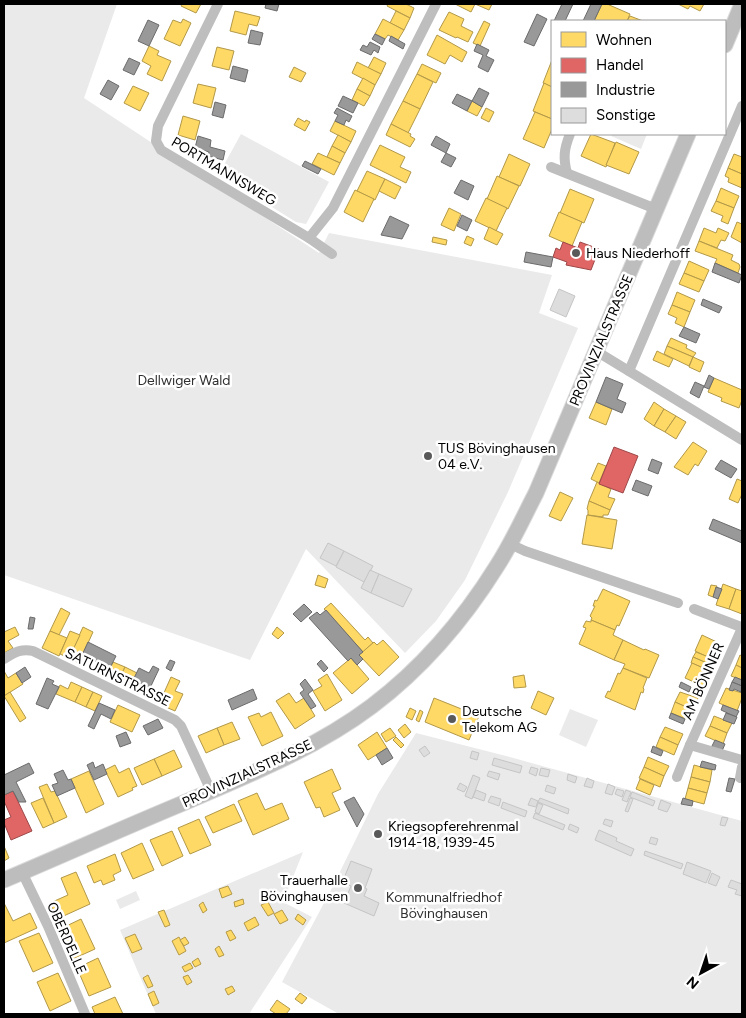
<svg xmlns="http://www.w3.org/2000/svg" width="746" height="1018" font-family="Figtree,sans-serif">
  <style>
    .green { fill: #eaeaea }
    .homes { fill: #ffd966; stroke: #b29847 }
    .shops { fill: #e06666; stroke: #9d4747 }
    .industry { fill: #999; stroke: #6b6b6b }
    .building { fill: #ddd; stroke: #c5c5c5 }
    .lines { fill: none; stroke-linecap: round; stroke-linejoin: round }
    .primary-casing { stroke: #dbdbdb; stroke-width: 17 }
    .minor { stroke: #bebebe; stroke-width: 10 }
    .primary { stroke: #bdbdbd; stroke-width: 15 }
    .poi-dot { fill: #595959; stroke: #fff; stroke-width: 2 }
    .labels { text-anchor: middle; stroke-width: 5; stroke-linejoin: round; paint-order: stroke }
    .street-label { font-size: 14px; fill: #000; stroke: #fff }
    .poi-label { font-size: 14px; fill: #000; stroke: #fff; text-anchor: start }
    .park-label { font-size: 14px; fill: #303030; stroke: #fff }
  </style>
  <rect width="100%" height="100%" fill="#fff"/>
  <g class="green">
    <polygon points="4,4 117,4 84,98 319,253 329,233 552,275 539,313 578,328 508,492 465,580 436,621 405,653 306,549 250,660 4,575"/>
    <polygon points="241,134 329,182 306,224 296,222 219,174"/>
    <polygon points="613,134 647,134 641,149 611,136"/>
    <polygon points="570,709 598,720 586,747 559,735"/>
    <polygon points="416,733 506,756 742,821 742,1014 339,1014 282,982 332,888 378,794"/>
    <polygon points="303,852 283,902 312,917 249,1014 156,1014 120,930"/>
    <polygon points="136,891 140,900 120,909 116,900"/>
  </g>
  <g class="homes">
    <polygon points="182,4 201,4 196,13 181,6"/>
    <polygon points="388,4 406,4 414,8 410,18 387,6"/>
    <polygon points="455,4 475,4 471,12"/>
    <polygon points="475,4 492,4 489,10"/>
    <polygon points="602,4 607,4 630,14 627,21 594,21"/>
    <polygon points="678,4 704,4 700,11 690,6 688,9"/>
    <polygon points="235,11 260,17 257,26 249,24 246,35 230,31"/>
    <polygon points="396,11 410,18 404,30 390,23"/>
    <polygon points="449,12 464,19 461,26 473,32 468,42 457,37 456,38 439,30"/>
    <polygon points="630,16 643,21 627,21"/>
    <polygon points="183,19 191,23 180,46 164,39 173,20 181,23"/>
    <polygon points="383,19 404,30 398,40 388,35 385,39 375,34"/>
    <polygon points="484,21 490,24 480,46 473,43"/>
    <polygon points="437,35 467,52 462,62 450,55 445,64 427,55"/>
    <polygon points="149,46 159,51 157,55 171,61 162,81 147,74 151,66 142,61"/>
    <polygon points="217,47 234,51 229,70 212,66"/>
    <polygon points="374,57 386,63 381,74 368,68"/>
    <polygon points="552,60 552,87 543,83"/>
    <polygon points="357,62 381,74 375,85 352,73"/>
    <polygon points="422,64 441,73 436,83 417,74"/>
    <polygon points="294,67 306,73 301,82 289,77"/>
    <polygon points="417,74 433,82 420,109 403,101"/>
    <polygon points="363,78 375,85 370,96 357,89"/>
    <polygon points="544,83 552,87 552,119 533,111"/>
    <polygon points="198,84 216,88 211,108 193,103"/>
    <polygon points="133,86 149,93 140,111 124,103"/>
    <polygon points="357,89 370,96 364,106 352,100"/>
    <polygon points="403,101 420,109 408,133 391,124"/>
    <polygon points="472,101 482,107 477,116 467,111"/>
    <polygon points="486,108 494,112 489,122 481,118"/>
    <polygon points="535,112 552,119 552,129 544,148 523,139"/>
    <polygon points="183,116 200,121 195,140 178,135"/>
    <polygon points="298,118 305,122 306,120 310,122 305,131 294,125"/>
    <polygon points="335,121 356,131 351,142 330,131"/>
    <polygon points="391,124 411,134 410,136 415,139 410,147 386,135"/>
    <polygon points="591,134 615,143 606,167 581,156"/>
    <polygon points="338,135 351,142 345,153 332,146"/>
    <polygon points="616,142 639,152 629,174 606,165"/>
    <polygon points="380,145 405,157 400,167 411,172 406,183 370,165"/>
    <polygon points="332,146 345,153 340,163 327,157"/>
    <polygon points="318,153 340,163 334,175 312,164"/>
    <polygon points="509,154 530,164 520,186 499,177"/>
    <polygon points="734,154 742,157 742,174 728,168"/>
    <polygon points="728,168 742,174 742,188 728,182 729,178 725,176"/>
    <polygon points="367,171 385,179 375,200 357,191"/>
    <polygon points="497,176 519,186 508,209 487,199"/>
    <polygon points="385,179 401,187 395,199 379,191"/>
    <polygon points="721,188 739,196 734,208 716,201"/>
    <polygon points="570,189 594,199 584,223 560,213"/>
    <polygon points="355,190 374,199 363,222 344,212"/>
    <polygon points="486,198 507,208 496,231 475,221"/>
    <polygon points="716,201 734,208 728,224 721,221 723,216 711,211"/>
    <polygon points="449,208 461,214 454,231 441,225"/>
    <polygon points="559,212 582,222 572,246 549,236"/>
    <polygon points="737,222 742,224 742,243 731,237"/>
    <polygon points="489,227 503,234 497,245 484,239"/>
    <polygon points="704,228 716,233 718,228 729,233 725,241 721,240 717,248 699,241"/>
    <polygon points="467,236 474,239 471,246 464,243"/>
    <polygon points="433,237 447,240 446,245 432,242"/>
    <polygon points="699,241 733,255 731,260 739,264 740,267 738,273 715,263 717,259 695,251"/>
    <polygon points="689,261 709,270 704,281 684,273"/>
    <polygon points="684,273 704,281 699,292 679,284"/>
    <polygon points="677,292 695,300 690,312 672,305"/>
    <polygon points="672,305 690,312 684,327 675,323 677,318 668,314"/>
    <polygon points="671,338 687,345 686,348 696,353 693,357 667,346"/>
    <polygon points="667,346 693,357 689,366 664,354"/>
    <polygon points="657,351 673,359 669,367 653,360"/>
    <polygon points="693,357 704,362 700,372 689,367"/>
    <polygon points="714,378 742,390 742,400 739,408 721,401 722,398 708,392"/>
    <polygon points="596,402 612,409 606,425 589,418"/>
    <polygon points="654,402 664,409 654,426 644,419"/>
    <polygon points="664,409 676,416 665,432 654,426"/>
    <polygon points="676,416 686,422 676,439 665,432"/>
    <polygon points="693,442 707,451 698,466 695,464 688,475 674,467"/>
    <polygon points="598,463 606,466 599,483 591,479"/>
    <polygon points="737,479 742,481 742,494 738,503 729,499"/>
    <polygon points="597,482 611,489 608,497 615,499 610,510 589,501"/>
    <polygon points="560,492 573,498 561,521 549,516"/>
    <polygon points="589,501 610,510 608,515 603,515 603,517 588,515 588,510 587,509"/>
    <polygon points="587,515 617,520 612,549 582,544"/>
    <polygon points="318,575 328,579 325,588 315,585"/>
    <polygon points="723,584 736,589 729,609 716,605"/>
    <polygon points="711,585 717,586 713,597 708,595"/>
    <polygon points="603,589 630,601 619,626 617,625 615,630 591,620 592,618 590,616 595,606 593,606 595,600 597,601"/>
    <polygon points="736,589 742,591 742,614 729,609"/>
    <polygon points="331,603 365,640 368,637 373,643 363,652 324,609"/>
    <polygon points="61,608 70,613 59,635 50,631"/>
    <polygon points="591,620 615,630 613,635 623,640 614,660 579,644 586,628 583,627 586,621 591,622"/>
    <polygon points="15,627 19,635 8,641 13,648 4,653 4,632"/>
    <polygon points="83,627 93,632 79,663 69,658"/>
    <polygon points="277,627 284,633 278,639 272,634"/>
    <polygon points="50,631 67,638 59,656 42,648"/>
    <polygon points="70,631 80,635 69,658 60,654"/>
    <polygon points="702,635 721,644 714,660 695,651"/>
    <polygon points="383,640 399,657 379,676 359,655 374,642 377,645"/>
    <polygon points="623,640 644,650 645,649 659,655 649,678 623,668 625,664 614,660"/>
    <polygon points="696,652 711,658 709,664 693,657"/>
    <polygon points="740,655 742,656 742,668 736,665"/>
    <polygon points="693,657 709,664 706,669 691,663"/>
    <polygon points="351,658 369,679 352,694 333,673"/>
    <polygon points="113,662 125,667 118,682 106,676"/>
    <polygon points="692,663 710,671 703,686 685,678"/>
    <polygon points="736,665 742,668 742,680 731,676"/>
    <polygon points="125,667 137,673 130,688 118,682"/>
    <polygon points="623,668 647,678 643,688 644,689 643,693 641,692 635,710 605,697 608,691 610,692 618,673 620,674"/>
    <polygon points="4,671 8,678 16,673 23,684 4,696"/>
    <polygon points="327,674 342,700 325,711 313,691 322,686 318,680"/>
    <polygon points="524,675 526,687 514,688 513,677"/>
    <polygon points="171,677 180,681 175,691 183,694 175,711 159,704"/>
    <polygon points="71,682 82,687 75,702 56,694 60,685 68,689"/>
    <polygon points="82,687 93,692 86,707 75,702"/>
    <polygon points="726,688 742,693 742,698 737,711 719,703"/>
    <polygon points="538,691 554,698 546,715 531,708"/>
    <polygon points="10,692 26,718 20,722 4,696"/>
    <polygon points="93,692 102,696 95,711 86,707"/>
    <polygon points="680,692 698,698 693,710 675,702"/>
    <polygon points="289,693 296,703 304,698 315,716 295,729 276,701"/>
    <polygon points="434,698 479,716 469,740 425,722"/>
    <polygon points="675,702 693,710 689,720 671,713"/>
    <polygon points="118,705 140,715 132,732 110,722"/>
    <polygon points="410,708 416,711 412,720 406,717"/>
    <polygon points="420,710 423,712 419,722 416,720"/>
    <polygon points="271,712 283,736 262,746 248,717 259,713 261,717"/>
    <polygon points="714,716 732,723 727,733 710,726"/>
    <polygon points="232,722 240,739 224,745 217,728"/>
    <polygon points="405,724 411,732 404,738 398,730"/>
    <polygon points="710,726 727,733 723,744 705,736"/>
    <polygon points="665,727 683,734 678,745 660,737"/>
    <polygon points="217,728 224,745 206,753 198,736"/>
    <polygon points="390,728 396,736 386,742 381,734"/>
    <polygon points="377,732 387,748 368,760 358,745"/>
    <polygon points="396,737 404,745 401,748 393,740"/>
    <polygon points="660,737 678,745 674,755 656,747"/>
    <polygon points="174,750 182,767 162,776 154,759"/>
    <polygon points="648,757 669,766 664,776 644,767"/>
    <polygon points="154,759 162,776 142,785 134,768"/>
    <polygon points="115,765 119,773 129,768 137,786 132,788 133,790 118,797 105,770"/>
    <polygon points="694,765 712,770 710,782 691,777"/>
    <polygon points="644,767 664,776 660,787 639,778"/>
    <polygon points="332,769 341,789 332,793 340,810 324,817 320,807 316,808 304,782"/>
    <polygon points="89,771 104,804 86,813 71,779"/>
    <polygon points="691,777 710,782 707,793 688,788"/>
    <polygon points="640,779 654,785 650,795 636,789"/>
    <polygon points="47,784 51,792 55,791 67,817 54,823 39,787"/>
    <polygon points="688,788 707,793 704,804 685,799"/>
    <polygon points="257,793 265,810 282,803 289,819 253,835 238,801"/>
    <polygon points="43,798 54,823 43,828 31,803"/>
    <polygon points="234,804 242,821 213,833 205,817"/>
    <polygon points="199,819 211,845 190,854 178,828"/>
    <polygon points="172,831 183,856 162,866 150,840"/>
    <polygon points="142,843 154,870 133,879 121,853"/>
    <polygon points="4,846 9,858 4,861"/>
    <polygon points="115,854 121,871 113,875 115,880 103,885 101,880 94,883 87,866"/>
    <polygon points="76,872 90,904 57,919 50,903 68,895 61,878"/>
    <polygon points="288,876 290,883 286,885 283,878"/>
    <polygon points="228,886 232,894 222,898 219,889"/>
    <polygon points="243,899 244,904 235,907 234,902"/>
    <polygon points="203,902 207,910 203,913 199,905"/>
    <polygon points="268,902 274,913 268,916 261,905"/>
    <polygon points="4,903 13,921 30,913 37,928 4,943"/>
    <polygon points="164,910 170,925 165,927 158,912"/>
    <polygon points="282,910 288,920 280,924 274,914"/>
    <polygon points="298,914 306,920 303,925 295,919"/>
    <polygon points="255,917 259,925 248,931 244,923"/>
    <polygon points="81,919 95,949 73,959 60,929"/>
    <polygon points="231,930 236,938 230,941 226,932"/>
    <polygon points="39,933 53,963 33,972 19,941"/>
    <polygon points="135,934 142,949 132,953 125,938"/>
    <polygon points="179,937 186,951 179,955 172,941"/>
    <polygon points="185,937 189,943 184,946 180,940"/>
    <polygon points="219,946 224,955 219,957 215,949"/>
    <polygon points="98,958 111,987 89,996 77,968"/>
    <polygon points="198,958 201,964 195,967 192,962"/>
    <polygon points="190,963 193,968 185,972 182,967"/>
    <polygon points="58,973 71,1001 50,1011 37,982"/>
    <polygon points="148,975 153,986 148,988 143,978"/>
    <polygon points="188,975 192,982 187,985 183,977"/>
    <polygon points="232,986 235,991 228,995 225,989"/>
    <polygon points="154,991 159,1003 153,1006 148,994"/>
    <polygon points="300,993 307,998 302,1004 295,999"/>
    <polygon points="115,997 123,1014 95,1014 92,1007"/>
    <polygon points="277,1000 290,1009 286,1014 276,1014 270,1010"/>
  </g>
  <g class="shops">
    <polygon points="563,242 578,248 580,242 599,249 591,270 566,265 567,262 553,257 556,248 560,250"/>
    <polygon points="614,447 638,456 623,493 599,484"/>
    <polygon points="13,791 32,831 11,840 4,823 4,820 11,817 4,801 4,795"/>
  </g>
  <g class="industry">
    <polygon points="266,4 279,4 277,11 265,8"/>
    <polygon points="562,4 573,4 565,21 554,21"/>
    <polygon points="591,4 602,4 594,21 583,21"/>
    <polygon points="537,14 547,19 534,46 524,42"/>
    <polygon points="148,20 159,25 149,46 138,41"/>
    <polygon points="251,30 263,33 260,45 248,43"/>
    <polygon points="375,34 385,39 382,45 372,39"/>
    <polygon points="391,36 405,44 403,49 389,41"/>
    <polygon points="370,42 380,47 378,53 374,50 371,55 360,50 363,45 367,47"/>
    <polygon points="477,44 489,50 486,56 494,60 488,72 478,67 483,55 474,51"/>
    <polygon points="129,58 140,63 134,75 123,70"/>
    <polygon points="233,66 248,70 245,82 230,78"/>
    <polygon points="108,80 119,86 111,100 100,94"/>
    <polygon points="479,88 489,93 482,107 472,101"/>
    <polygon points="457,94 472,101 467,111 452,103"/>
    <polygon points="343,96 358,103 353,113 338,106"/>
    <polygon points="215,102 226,105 223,118 212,115"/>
    <polygon points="337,108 352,116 349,122 346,120 344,125 335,121 338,115 334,113"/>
    <polygon points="198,136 211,140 210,147 225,151 223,160 208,156 209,152 195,148"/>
    <polygon points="436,136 450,144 446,153 431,145"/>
    <polygon points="446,153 456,158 451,167 441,162"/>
    <polygon points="305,161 321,169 318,174 302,166"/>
    <polygon points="461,180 474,186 468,200 454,193"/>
    <polygon points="462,215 472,220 467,231 457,226"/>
    <polygon points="390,216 409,225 402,239 381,235"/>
    <polygon points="526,252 553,257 551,267 524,262"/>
    <polygon points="715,263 742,275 739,283 712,272"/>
    <polygon points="703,299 722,307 719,313 701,305"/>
    <polygon points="684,327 700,334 696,343 679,336"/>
    <polygon points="709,375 714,378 709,389 704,387"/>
    <polygon points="606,377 623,384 617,399 626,403 622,413 596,402"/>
    <polygon points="695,382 704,386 699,398 690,393"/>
    <polygon points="652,459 662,463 658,474 648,470"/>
    <polygon points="721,460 737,469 731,478 715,469"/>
    <polygon points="636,480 652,486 648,496 632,490"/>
    <polygon points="713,519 742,531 742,543 709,529"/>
    <polygon points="716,587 722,589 718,599 713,597"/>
    <polygon points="304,604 312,612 301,622 293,614"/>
    <polygon points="326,610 363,652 359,655 363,659 357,665 351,658 348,661 309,618 317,612 320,615"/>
    <polygon points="30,617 35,618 33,629 28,629"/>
    <polygon points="88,642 116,656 110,668 82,655"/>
    <polygon points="170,660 175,662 171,671 166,668"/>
    <polygon points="321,660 328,668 324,672 317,664"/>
    <polygon points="153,666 159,669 150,688 133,680 139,668 149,673"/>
    <polygon points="25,667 31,677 22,683 16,673"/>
    <polygon points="735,677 742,680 742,686 732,682"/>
    <polygon points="47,678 54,681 52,684 59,687 48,709 36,704"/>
    <polygon points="305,679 313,690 308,694 316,706 311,709 300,693 304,690 300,684"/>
    <polygon points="681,682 691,687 689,692 679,687"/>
    <polygon points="732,682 742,686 741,692 734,689 733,691 729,690"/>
    <polygon points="253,689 257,699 232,710 228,700"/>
    <polygon points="99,703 115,710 111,719 101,714 94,729 88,726"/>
    <polygon points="723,705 739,711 736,717 721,710"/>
    <polygon points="671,713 685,719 683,724 669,718"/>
    <polygon points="726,713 737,717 734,724 723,720"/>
    <polygon points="158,719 163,728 148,735 143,726"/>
    <polygon points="126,732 131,743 120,747 116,736"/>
    <polygon points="715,740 725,744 722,751 711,748"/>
    <polygon points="653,746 663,751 661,756 651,752"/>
    <polygon points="387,748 393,758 382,765 376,755"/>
    <polygon points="702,761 716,765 715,770 700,767"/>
    <polygon points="93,762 95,768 103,764 107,774 94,780 87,765"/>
    <polygon points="29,763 34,773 16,782 26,802 19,802 13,791 4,795 4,775"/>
    <polygon points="63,770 68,780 71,779 75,788 57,796 52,785 58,783 54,774"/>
    <polygon points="729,778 735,779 731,792 726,791"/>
    <polygon points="354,797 364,814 357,827 344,802"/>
    <polygon points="683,798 693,801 692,806 681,804"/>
  </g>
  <g class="building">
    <polygon points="559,289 575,296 566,317 550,310"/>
    <polygon points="328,543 344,551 336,566 320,558"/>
    <polygon points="344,551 373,566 364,582 336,567"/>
    <polygon points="370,570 379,574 371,593 361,588"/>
    <polygon points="379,574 412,589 403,607 371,593"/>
    <polygon points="425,746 430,753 424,757 419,750"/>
    <polygon points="472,751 479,753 477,760 470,758"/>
    <polygon points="494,758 522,766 520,773 492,765"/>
    <polygon points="531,767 538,769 536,776 529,773"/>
    <polygon points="541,768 550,770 548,777 539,775"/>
    <polygon points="489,771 500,774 498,780 487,776"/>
    <polygon points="568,774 577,777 575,783 567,780"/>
    <polygon points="473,775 480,778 472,799 465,796"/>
    <polygon points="587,778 594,781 592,788 584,786"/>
    <polygon points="460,783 467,787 464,792 457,789"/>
    <polygon points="608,784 615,787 612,795 605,793"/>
    <polygon points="547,785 556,788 554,794 545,791"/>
    <polygon points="617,789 624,791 622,797 615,794"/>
    <polygon points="476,790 486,794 484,801 473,797"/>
    <polygon points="626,790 631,792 627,802 622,800"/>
    <polygon points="632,792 655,801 653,806 630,797"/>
    <polygon points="491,796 501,799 499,806 488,802"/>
    <polygon points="531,798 538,801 536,807 528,805"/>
    <polygon points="540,798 569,809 568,814 538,802"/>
    <polygon points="630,798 633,799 628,812 625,811"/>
    <polygon points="661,800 671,804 667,812 658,809"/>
    <polygon points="503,802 527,811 525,817 501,808"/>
    <polygon points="538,803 543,805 539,814 535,812"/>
    <polygon points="535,813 565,825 563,830 533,818"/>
    <polygon points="722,817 728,818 725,826 720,825"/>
    <polygon points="605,819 613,821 611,827 603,824"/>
    <polygon points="570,824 579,828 577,833 568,829"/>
    <polygon points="599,830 617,838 616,841 634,849 631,856 595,840"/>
    <polygon points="651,837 658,839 656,845 649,843"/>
    <polygon points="645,851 683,864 681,869 644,855"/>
    <polygon points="351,861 372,869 365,888 367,889 364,896 379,903 374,916 344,903 351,886 342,883"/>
    <polygon points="687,862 711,871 706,883 683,874"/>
    <polygon points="712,873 720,877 716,886 708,883"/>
    <polygon points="731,880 742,884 742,896 735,894 737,890 728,887"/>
  </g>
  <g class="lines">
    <defs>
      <g id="primary">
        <polyline points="725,45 742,4"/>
        <path d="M4,880C63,855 121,829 181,804C246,776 315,749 372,706C421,669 464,619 497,566C512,543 523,518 536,493L688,134"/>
      </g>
    </defs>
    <use href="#primary" class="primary-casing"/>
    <g class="minor">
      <polyline points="218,4 158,126 156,141 161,150 309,238 333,208 436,4"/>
      <polyline points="551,167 656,209"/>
      <path d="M567,173C563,158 564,149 570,134"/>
      <polyline points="309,238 332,254"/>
      <polyline points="596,351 742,440"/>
      <polyline points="629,371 742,106"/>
      <polyline points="510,544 525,551 678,603"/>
      <polyline points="694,609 741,627"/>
      <polyline points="742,628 690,745 742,760"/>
      <path d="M4,659C14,653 21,648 33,651L175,720L181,726L211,791"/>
      <polyline points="677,777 690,745"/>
      <polyline points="740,778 742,767"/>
      <polyline points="22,872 48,926 85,1014"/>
    </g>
    <use href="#primary" class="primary"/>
  </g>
  <g class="poi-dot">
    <circle cx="576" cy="253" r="5"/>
    <circle cx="428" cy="456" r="5"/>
    <circle cx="452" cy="719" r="5"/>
    <circle cx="378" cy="834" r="5"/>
    <circle cx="358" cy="888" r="5"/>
  </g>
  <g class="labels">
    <g class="street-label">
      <text transform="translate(224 171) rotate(31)" y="5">PORTMANNSWEG</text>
      <text transform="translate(601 340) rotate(-67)" y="5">PROVINZIALSTRASSE</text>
      <text transform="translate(118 677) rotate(26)" y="5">SATURNSTRASSE</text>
      <text transform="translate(703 681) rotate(-66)" y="5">AM BÖNNER</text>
      <text transform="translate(247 773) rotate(-25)" y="5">PROVINZIALSTRASSE</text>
      <text transform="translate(67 938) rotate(66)" y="5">OBERDELLE</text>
    </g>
    <g class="poi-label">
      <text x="586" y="258">Haus Niederhoff</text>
      <text x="438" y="453">TUS Bövinghausen<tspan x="438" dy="16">04 e.V.</tspan></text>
      <text x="462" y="716">Deutsche<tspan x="462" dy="16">Telekom AG</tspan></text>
      <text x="388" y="831">Kriegsopferehrenmal<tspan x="388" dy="16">1914-18, 1939-45</tspan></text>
      <text x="348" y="885" text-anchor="end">Trauerhalle<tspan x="348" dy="16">Bövinghausen</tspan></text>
    </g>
    <g class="park-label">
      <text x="184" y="385">Dellwiger Wald</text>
      <text x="444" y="902">Kommunalfriedhof<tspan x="444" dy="16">Bövinghausen</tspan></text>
    </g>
  </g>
  <rect width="746" height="1018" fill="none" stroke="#000000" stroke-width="10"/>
  <rect x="551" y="20" width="175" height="115" fill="#ffffff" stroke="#999999"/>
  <rect x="561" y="32" width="25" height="15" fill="#ffd966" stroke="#999999"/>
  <text x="596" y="45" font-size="15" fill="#000000">Wohnen</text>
  <rect x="561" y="58" width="25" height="15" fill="#e06666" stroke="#999999"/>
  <text x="596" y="70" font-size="15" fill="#000000">Handel</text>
  <rect x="561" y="82" width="25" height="15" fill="#999999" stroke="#999999"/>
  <text x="596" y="95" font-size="15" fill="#000000">Industrie</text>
  <rect x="561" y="108" width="25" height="15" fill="#dddddd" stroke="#999999"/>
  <text x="596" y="120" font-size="15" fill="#000000">Sonstige</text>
  <g transform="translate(701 973) rotate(220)" stroke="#ffffff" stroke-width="4" paint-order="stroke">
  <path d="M0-4L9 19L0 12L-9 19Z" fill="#000000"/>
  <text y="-8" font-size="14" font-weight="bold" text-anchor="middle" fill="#000000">N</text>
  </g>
</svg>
